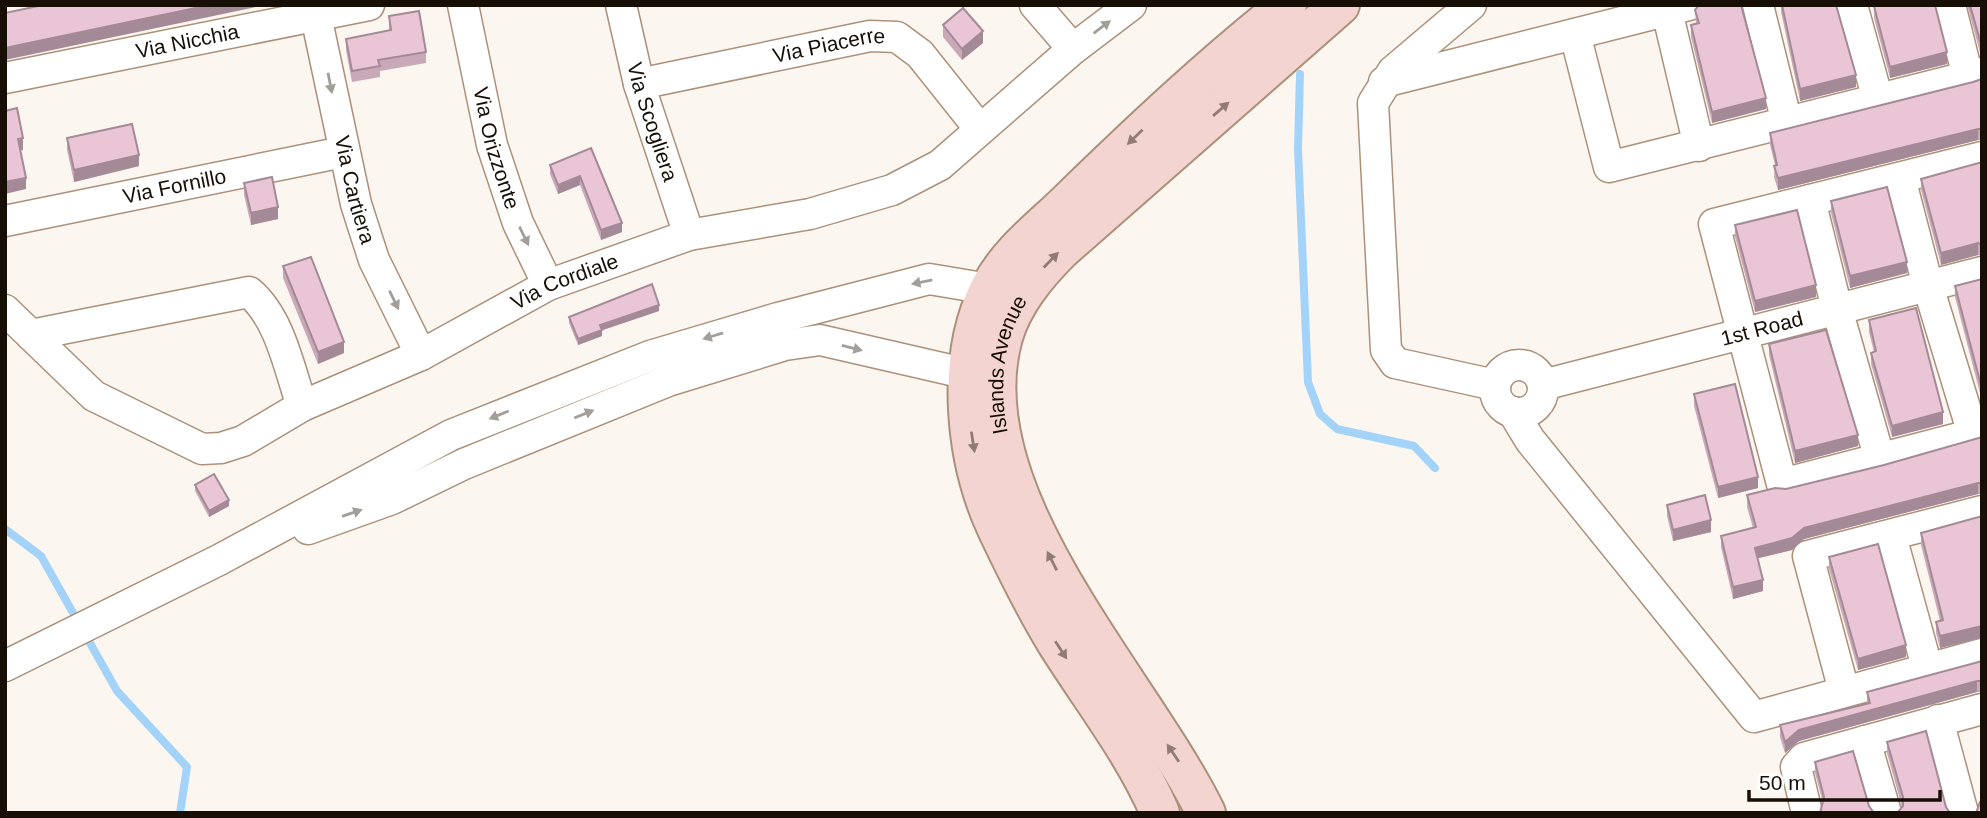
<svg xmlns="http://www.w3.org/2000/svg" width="1987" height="818" font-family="Arial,sans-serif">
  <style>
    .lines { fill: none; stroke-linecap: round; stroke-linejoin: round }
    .stream { stroke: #a3d3f9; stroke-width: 8 }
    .street-casing { stroke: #ac917a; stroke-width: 33 }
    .secondary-casing { stroke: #ac917a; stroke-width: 42 }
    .street { stroke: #fff; stroke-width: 30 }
    .secondary { stroke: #f4d4d0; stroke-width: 38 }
    .wall { fill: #c9a9b8 }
    .shaded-wall { fill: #a48a96 }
    .building { fill: #eac5d6; stroke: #a48a96; stroke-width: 2 }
    .oneway { fill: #a29f9b }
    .oneway2 { fill: #917b75 }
    .labels { text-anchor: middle; stroke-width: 5; stroke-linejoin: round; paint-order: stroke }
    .street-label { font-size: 21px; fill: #170e06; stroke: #fff }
  </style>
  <rect width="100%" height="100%" fill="#fcf6f1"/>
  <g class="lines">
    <g class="stream">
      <polyline points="1300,74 1298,149 1308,382 1320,414 1337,429 1414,446 1435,468"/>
      <polyline points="5,529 41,556 117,691 187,767 180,813"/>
    </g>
    <defs>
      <g id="street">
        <path id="s1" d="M463,5L492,145L518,223L548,285"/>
        <path id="s2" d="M621,5L639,84L689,235"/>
        <polyline points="1035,5 1073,49"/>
        <polyline points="1471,5 1393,71 1373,103 1386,350 1395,363 1495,385"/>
        <polyline points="1758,5 1787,123"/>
        <polyline points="1852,5 1878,100"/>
        <polyline points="1950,5 1968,77"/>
        <polyline points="1667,11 1699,146"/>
        <path id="s3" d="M316,16L356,204L374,260L421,355"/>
        <polyline points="1575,34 1609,167 1982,73"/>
        <path id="s4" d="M5,78L369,5"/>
        <polyline points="1384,82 1689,5"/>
        <path id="s5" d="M639,84L870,36L897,37L920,54L979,128"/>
        <polyline points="1982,157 1714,224 1782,484 1982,432"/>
        <polyline points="1900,178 1928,286 1973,434"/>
        <polyline points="1810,200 1837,309 1880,460"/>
        <path id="s6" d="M5,221L343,152"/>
        <path id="s7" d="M5,310L94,396L202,449L221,448L243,441L302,406L421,355L548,285L689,235L810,214L892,190L940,165L1073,49L1131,5"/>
        <path d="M31,335L249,292C280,318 289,368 302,406"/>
        <circle cx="1519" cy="389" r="24"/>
        <path id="s8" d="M1543,385L1982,272"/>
        <polyline points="1513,412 1530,440 1754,717 1982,654"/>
        <polyline points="308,529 392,499 464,464 668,381 785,345 820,340 968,374 989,375"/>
        <polyline points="1891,536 1927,667"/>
        <polyline points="5,666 219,560 451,435 650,356 778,318 929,279 989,289 1008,298"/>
        <polyline points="1844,691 1808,556 1982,511"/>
        <polyline points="1938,720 1963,813"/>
        <polyline points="1865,741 1886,813"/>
        <polyline points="1807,813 1796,767 1804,758 1982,709"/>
      </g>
      <g id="secondary">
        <path d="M1160,813C1134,752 1091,698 1056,642C1034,606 1015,567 997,529C965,461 954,358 990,288C1008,252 1043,227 1071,199C1140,132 1211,65 1287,5"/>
        <path id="s9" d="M1206,813C1141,680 959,494 1003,337C1013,303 1036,275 1061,250L1340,5"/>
      </g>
    </defs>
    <use href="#street" class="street-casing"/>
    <use href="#secondary" class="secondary-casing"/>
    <use href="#street" class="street"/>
    <use href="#secondary" class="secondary"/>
  </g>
  <g class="wall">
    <polygon points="1781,5 1836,5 1856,87 1800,101 1781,12"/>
    <polygon points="1967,5 1982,5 1982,56 1981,56"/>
    <polygon points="1874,6 1947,64 1890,78 1874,18"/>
    <polygon points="1695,10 1766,109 1712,123 1691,37 1691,25 1696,24"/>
    <polygon points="389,16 426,52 426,63 380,71 380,77 352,82 346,50 346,39 389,30"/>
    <polygon points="943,25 983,43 962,60 943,37"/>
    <polygon points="1982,79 1982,140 1978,140 1778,190 1774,177 1775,165 1770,145 1770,133 1973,82"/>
    <polygon points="67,138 139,166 74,182 67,150"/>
    <polygon points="591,148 622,232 601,240 580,185 558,194 550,174 550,165"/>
    <polygon points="1982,162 1982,256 1978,255 1941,265 1921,190 1921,179"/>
    <polygon points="244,183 278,219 251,225 244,195"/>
    <polygon points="1831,201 1907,273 1850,288 1831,213"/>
    <polygon points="1735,225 1816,297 1755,312 1735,237"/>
    <polygon points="283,266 344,353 318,364 283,278"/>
    <polygon points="1982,279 1982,401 1955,297 1955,286"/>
    <polygon points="659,311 602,330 602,336 578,345 569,323 569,317"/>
    <polygon points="1869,320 1943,424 1892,437 1871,364 1871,353 1874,352 1869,332"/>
    <polygon points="1769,344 1858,446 1795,463 1769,355"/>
    <polygon points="1694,394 1758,488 1718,498 1694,406"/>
    <polygon points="1982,437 1982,494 1978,494 1804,539 1792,550 1757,558 1763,591 1733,599 1721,547 1721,536 1753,528 1747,507 1747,495 1786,489 1884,465"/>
    <polygon points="195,485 229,506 209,517 195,491"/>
    <polygon points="1667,505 1711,532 1673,541 1667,516"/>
    <polygon points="1982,516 1982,638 1940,648 1936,633 1936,622 1940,621 1921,545 1921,533"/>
    <polygon points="1829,557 1906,657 1858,670 1829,569"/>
    <polygon points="1982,661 1982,692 1977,692 1799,741 1785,753 1780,737 1780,725 1867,703 1867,692"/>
    <polygon points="1887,742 1946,807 1902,807 1887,753"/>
    <polygon points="1815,762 1869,806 1823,803 1815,773"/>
  </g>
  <g class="shaded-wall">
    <polygon points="210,5 265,5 5,60 5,48"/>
    <polygon points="983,31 983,43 962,60 962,49"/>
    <polygon points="1947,52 1947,64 1890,78 1890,67"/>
    <polygon points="1856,75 1856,87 1800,101 1800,89"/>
    <polygon points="1766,98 1766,109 1712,123 1712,112"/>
    <polygon points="1978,129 1978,140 1778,190 1778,178"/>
    <polygon points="23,138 23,150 18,151 18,139"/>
    <polygon points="139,155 139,166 74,182 74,170"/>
    <polygon points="580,176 580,185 558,194 558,185"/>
    <polygon points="26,178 26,189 5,194 5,182"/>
    <polygon points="278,207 278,219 251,225 251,213"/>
    <polygon points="622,223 622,232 601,240 601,230"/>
    <polygon points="1978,243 1978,255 1941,265 1941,253"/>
    <polygon points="1907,262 1907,273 1850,288 1850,276"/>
    <polygon points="1816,285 1816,297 1755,312 1755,301"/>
    <polygon points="659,305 659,311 600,331 600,325"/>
    <polygon points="602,330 602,336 578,345 578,339"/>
    <polygon points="344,342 344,353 318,364 318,352"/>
    <polygon points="1943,412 1943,424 1892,437 1892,426"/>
    <polygon points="1858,435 1858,446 1795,463 1795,451"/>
    <polygon points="1758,477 1758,488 1718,498 1718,487"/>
    <polygon points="1978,483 1978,494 1804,539 1792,550 1755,559 1755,548 1804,528"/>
    <polygon points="229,500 229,506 209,517 209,511"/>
    <polygon points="1711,520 1711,532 1673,541 1673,530"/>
    <polygon points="1763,580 1763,591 1733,599 1733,587"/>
    <polygon points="1982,626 1982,638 1940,648 1940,636"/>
    <polygon points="1906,645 1906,657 1858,670 1858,659"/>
    <polygon points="1977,681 1977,692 1799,741 1785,753 1785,742 1799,730"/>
  </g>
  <g class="building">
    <polygon points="43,5 210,5 5,48 5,13"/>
    <polygon points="1699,5 1741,5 1766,98 1712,112 1691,25 1699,23 1695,10"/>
    <polygon points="1782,5 1836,5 1856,75 1800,89"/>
    <polygon points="1876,5 1935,5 1947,52 1890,67 1874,6"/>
    <polygon points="1970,5 1982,5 1982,45 1981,44"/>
    <polygon points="963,8 983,31 962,49 943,25"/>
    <polygon points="419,11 426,52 378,60 380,66 352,71 346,39 391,30 389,16"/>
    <polygon points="1982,79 1982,129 1978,129 1778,178 1774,166 1777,165 1770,133 1973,82"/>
    <polygon points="17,108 23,138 18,139 26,178 5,182 5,111"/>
    <polygon points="132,124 139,155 74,170 67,138"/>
    <polygon points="591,148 622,223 601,230 580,176 558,185 550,165"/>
    <polygon points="1982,162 1982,245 1978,243 1941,253 1921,179"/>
    <polygon points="272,177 278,207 251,213 244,183"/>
    <polygon points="1887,187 1907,262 1850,276 1831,201"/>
    <polygon points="1797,210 1816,285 1755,301 1735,225"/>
    <polygon points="311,257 344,342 318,352 283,266"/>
    <polygon points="1982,279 1982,389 1955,286"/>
    <polygon points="652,284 659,305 600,325 602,330 578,339 569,317"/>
    <polygon points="1916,308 1943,412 1892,426 1871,353 1876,351 1869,320"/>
    <polygon points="1826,330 1858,435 1795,451 1769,344"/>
    <polygon points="1735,384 1758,477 1718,487 1694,394"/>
    <polygon points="1982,437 1982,483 1978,483 1804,528 1792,538 1755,548 1763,580 1733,587 1721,536 1756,527 1747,495 1775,488 1786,489 1884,465"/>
    <polygon points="214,474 229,500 209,511 195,485"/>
    <polygon points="1705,495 1711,520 1673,530 1667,505"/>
    <polygon points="1982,516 1982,626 1940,636 1936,622 1943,620 1921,533"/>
    <polygon points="1878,544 1906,645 1858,659 1829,557"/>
    <polygon points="1982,661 1982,681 1977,681 1799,730 1785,742 1780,725 1870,703 1867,692"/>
    <polygon points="1926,731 1946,807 1950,813 1897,813 1903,806 1903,797 1887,742"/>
    <polygon points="1853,751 1869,806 1874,813 1820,813 1824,797 1815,762"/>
    <polygon points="1982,801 1982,813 1976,813 1980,802"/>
  </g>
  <defs><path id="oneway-solid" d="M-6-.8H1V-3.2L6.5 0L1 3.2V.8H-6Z" transform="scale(1.75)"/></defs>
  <g class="oneway">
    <use href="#oneway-solid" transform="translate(1102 27) rotate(-37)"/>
    <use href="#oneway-solid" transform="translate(330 83) rotate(79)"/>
    <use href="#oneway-solid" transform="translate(524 236) rotate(64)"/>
    <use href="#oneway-solid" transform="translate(922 282) rotate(169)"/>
    <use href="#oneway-solid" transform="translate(394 300) rotate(64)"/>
    <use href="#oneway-solid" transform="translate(713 336) rotate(163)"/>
    <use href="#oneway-solid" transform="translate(852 348) rotate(14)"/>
    <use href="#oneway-solid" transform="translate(584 414) rotate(-22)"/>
    <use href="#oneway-solid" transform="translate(499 415) rotate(158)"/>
    <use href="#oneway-solid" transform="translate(352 513) rotate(-19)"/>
  </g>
  <g class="oneway2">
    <use href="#oneway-solid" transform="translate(1221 109) rotate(-41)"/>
    <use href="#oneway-solid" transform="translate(1135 137) rotate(136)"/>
    <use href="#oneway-solid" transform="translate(1051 260) rotate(-46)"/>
    <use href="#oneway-solid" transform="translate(973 442) rotate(81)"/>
    <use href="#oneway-solid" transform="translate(1052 561) rotate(-117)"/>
    <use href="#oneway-solid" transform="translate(1061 650) rotate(57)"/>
    <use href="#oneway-solid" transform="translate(1173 753) rotate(-124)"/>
  </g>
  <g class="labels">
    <g class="street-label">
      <text dy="7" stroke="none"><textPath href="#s4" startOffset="186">Via Nicchia</textPath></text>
      <text dy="7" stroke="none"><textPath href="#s5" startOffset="194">Via Piacerre</textPath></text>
      <text dy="7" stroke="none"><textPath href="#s2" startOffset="121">Via Scogliera</textPath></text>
      <text dy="7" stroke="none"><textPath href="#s1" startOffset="147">Via Orizzonte</textPath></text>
      <text dy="7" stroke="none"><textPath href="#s6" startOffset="173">Via Fornillo</textPath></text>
      <text dy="7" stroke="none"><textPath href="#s3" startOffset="178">Via Cartiera</textPath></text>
      <text dy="7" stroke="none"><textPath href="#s7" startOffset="646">Via Cordiale</textPath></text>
      <text dy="7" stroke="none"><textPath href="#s8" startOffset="226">1st Road</textPath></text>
      <text dy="7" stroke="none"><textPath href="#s9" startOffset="504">Islands Avenue</textPath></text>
    </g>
  </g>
  <rect width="1987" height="818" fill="none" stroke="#170e06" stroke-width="14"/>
  <path d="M1749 790v10h191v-10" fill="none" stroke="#170e06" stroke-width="3.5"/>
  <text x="1759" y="790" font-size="21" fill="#170e06" stroke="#ffffff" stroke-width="5" paint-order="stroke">50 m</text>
</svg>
